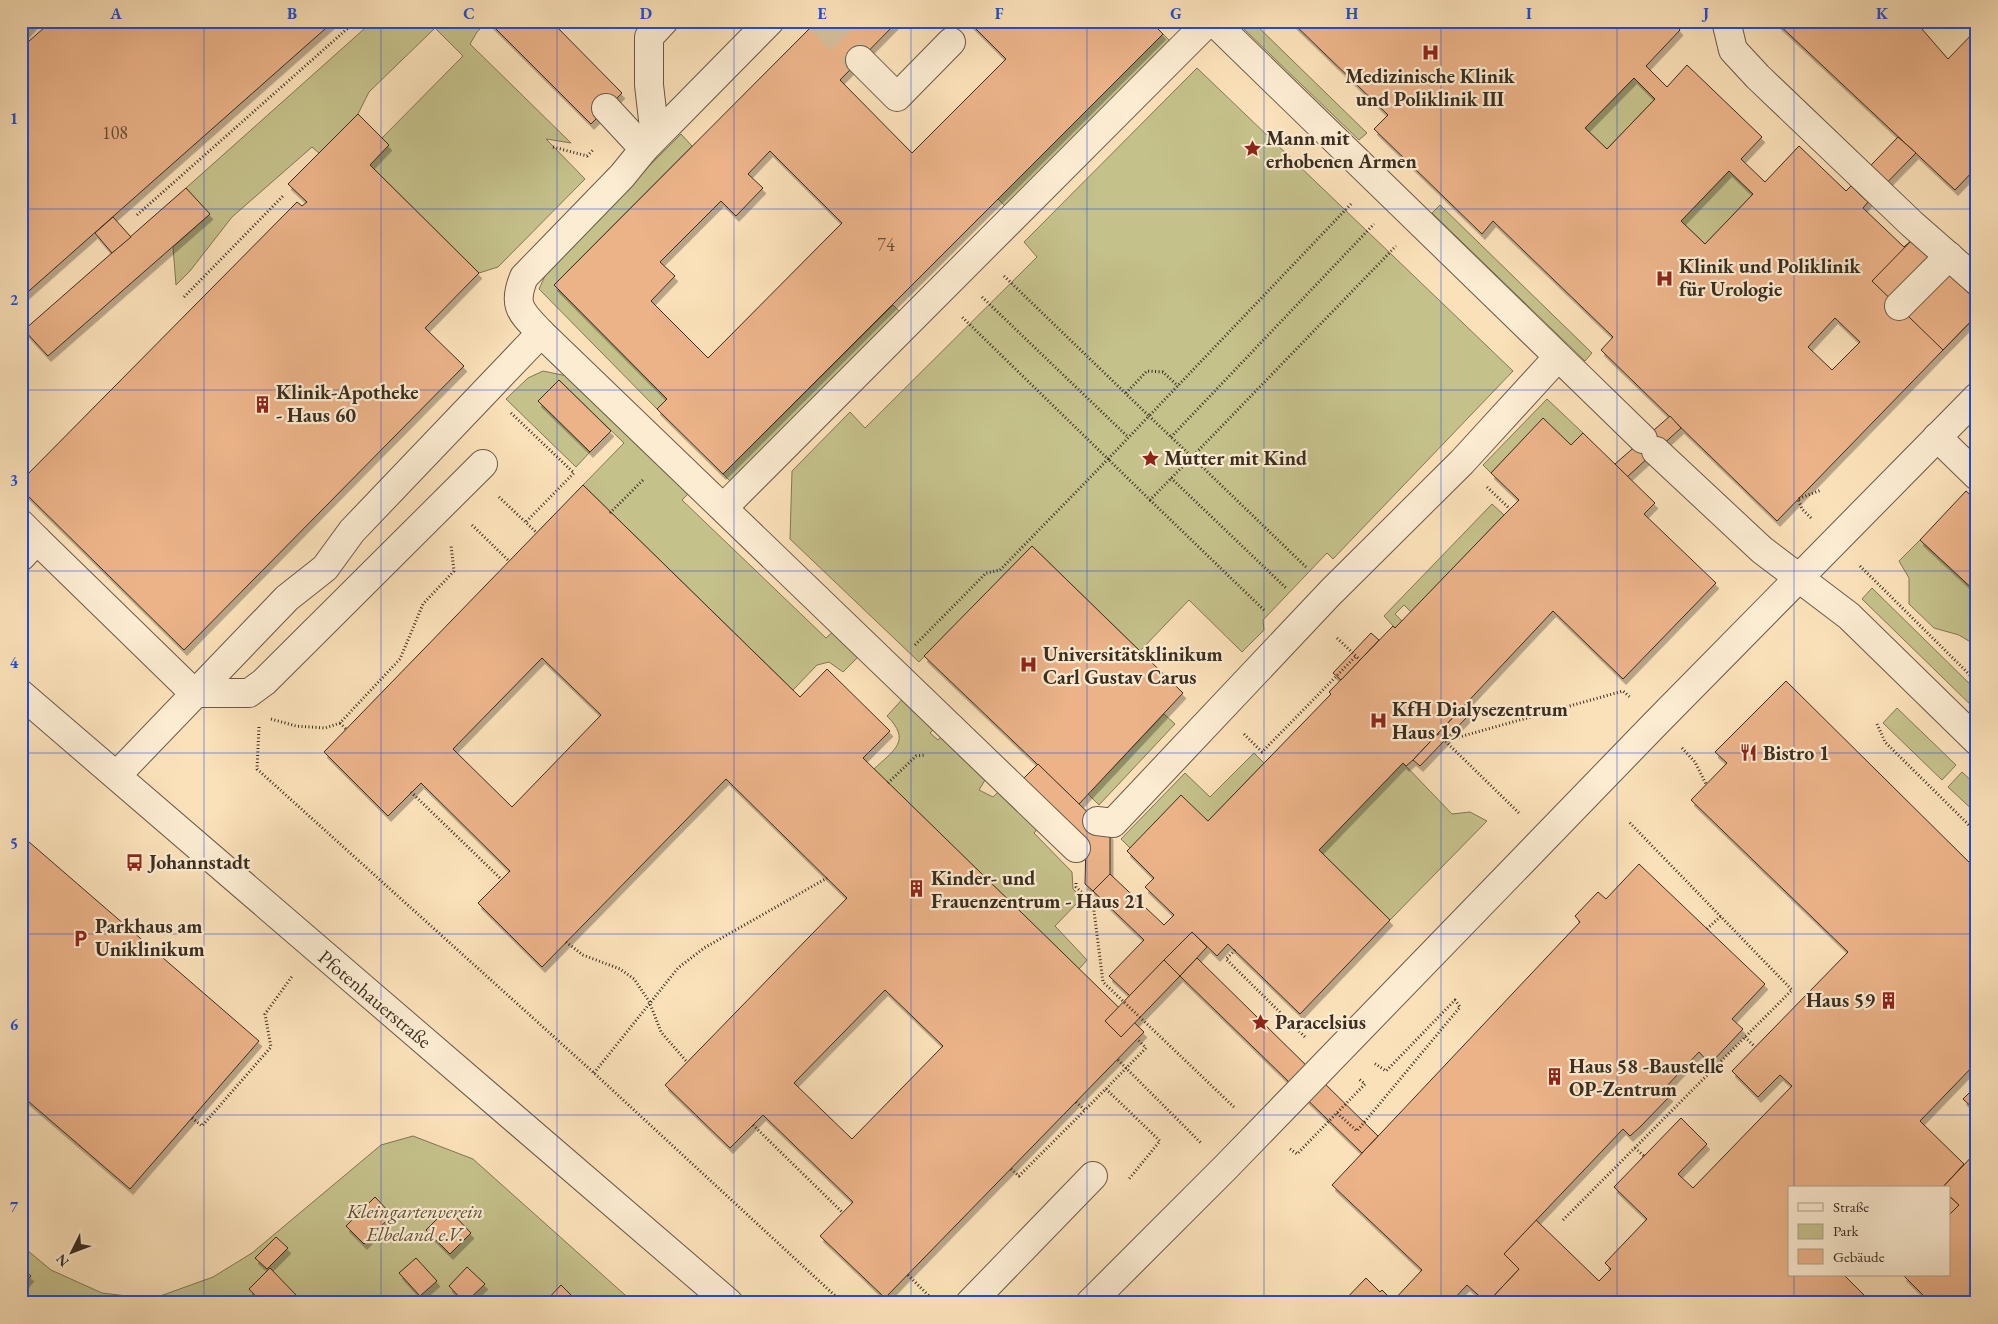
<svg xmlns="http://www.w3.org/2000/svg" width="1998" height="1324" font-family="'EB Garamond',serif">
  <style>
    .green { fill: #c5c18b; stroke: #807756 }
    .building { fill: #ecb389; stroke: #3a2d20; fill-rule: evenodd; filter: url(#shadow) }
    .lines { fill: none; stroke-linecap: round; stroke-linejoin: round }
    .minor-tunnel { stroke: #d4bd9a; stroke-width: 28; stroke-dasharray: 28 14; stroke-linecap: butt }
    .minor-casing { stroke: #6a5a46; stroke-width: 30 }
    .path { stroke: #3a2d20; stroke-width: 3; stroke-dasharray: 1 2.5; stroke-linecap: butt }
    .minor { stroke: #fcecd2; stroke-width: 28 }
    .grid { fill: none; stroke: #1d4ed8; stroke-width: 1; stroke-opacity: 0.55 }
    .labels { text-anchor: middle; stroke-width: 4.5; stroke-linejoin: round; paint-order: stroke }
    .number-label { font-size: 18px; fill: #664e3a }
    .poi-label { font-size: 20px; font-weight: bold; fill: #3a2d20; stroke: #fcecd2; text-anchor: start }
    .street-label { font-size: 20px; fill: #3a2d20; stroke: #fcecd2 }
    .park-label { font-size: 20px; font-style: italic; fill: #5d523b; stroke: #fcecd2 }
    .neatline { fill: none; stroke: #1d4ed8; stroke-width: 2 }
    .grid-label { font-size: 16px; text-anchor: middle; font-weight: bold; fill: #1d4ed8 }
  </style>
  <defs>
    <filter id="shadow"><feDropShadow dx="3" dy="5.5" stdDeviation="0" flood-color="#0004"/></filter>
  </defs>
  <rect width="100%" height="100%" fill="#fbe1b9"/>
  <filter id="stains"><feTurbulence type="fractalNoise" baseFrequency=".004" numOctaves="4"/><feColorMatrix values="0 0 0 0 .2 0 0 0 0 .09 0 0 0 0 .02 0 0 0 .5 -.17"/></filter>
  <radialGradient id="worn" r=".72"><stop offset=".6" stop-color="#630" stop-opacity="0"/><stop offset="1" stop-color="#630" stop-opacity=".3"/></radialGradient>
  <g class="green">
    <polygon points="373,21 488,21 477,32 470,44 571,143 546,139 585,179 498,267 479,273 370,165 389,145 382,138 463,56 435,28 369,92 358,114 319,153 312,147 232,217 190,271 176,285 173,247 209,215 186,188"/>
    <polygon points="1252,21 1367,133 1359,140 1244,29"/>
    <polygon points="1163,34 1170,41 1005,206 998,199"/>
    <polygon points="1197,68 1513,371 1333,559 1327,553 1263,620 1264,630 1242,652 1189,600 1140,651 1032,546 919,662 790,539 792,471 850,412 865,428 1037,257 1024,242"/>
    <polygon points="1634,78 1655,99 1607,149 1585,128"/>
    <polygon points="681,134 692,146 554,285 667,399 657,409 539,289 549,267"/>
    <polygon points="1729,171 1753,194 1705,244 1681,221"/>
    <polygon points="1440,205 1592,353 1585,361 1432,213"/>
    <polygon points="893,305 901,313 731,482 723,474"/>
    <polygon points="543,371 572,377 691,491 682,500 826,638 836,629 862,653 843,672 829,662 817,665 793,690 583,485 624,443 559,380 538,401 590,452 576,467 506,399 528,378"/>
    <polygon points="1547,399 1583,433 1571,445 1543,419 1491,473 1483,465"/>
    <polygon points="1492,504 1504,515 1411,612 1404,605 1395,614 1402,621 1395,628 1384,616"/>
    <polygon points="1920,540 1977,593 1977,646 1959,635 1934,628 1909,604 1909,578 1899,561"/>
    <polygon points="1872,588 1977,691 1977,711 1862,599"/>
    <path d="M907,694L938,725L930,733L938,740L945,733L988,775L979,790L993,797L1003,787L1041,825L1034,833L1072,872L1073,889L1082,898L1055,926L1087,960L1079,969L874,769C894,750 912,741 887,716Z"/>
    <polygon points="1897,708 1956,765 1942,780 1883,723"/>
    <polygon points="1164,714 1175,724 1099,805 1088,794"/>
    <polygon points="1254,753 1264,763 1208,821 1130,848 1121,839 1185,773 1210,797"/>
    <polygon points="1403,763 1452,814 1470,812 1487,821 1390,920 1319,850"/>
    <polygon points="1962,772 1977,786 1977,814 1948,787"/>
    <polygon points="413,1136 473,1159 634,1303 21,1303 21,1245 51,1270 102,1293 152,1299 213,1277 252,1253 381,1145"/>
  </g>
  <g class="building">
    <polygon points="21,21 36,21 21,38"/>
    <polygon points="52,21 334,21 21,298 21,48"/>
    <polygon points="488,21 551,21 622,93 591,124"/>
    <path d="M817,21H898L840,80L912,153L1006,59L968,21H1150L1163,34L723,474L657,409L667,399L554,285ZM770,151L842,223L708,358L651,301L675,276L660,262L721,201L736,216L763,188L748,174Z"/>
    <path d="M1291,21H1474L1477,23L1479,21H1672L1680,30L1646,66L1667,87L1687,65L1762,137L1741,159L1765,182L1799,146L1846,191L1851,186L1868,202L1863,208L1904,247L1913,239L1977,301V315L1777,521L1601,350L1613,337L1493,221L1482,234L1374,129L1388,115ZM1634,78L1655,99L1607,149L1585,128ZM1729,171L1753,194L1705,244L1681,221ZM1835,318L1860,342L1832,370L1808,347Z"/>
    <polygon points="1775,21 1915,21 1948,59 1977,29 1977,167 1955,190"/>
    <polygon points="358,114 389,145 370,165 479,273 425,328 464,366 184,650 21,489 21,481 297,202 302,206 307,202 288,184"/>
    <polygon points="1898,137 1916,153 1868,202 1851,186"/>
    <polygon points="186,188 210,214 48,356 24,330"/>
    <polygon points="113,217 131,237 112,253 95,233"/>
    <polygon points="1913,239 1977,301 1977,315 1943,350 1872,281"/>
    <polygon points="559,380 611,431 590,452 538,401"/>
    <polygon points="1670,416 1681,428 1627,477 1615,464"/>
    <polygon points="1543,418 1571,445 1583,433 1655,503 1644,514 1716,583 1623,679 1553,611 1413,760 1406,766 1403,763 1319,850 1390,920 1300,1014 1228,944 1217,956 1192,932 1130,996 1109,976 1144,940 1093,891 1110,874 1164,925 1174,915 1145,887 1154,878 1127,851 1181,795 1208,821 1331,694 1329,692 1360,660 1393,626 1395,628 1504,515 1519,500 1491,473"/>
    <path d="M583,485L800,697L827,669L890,731L863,758L1144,1032L885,1298L820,1236L853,1202L763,1115L730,1148L665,1085L847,898L726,779L542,967L478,903L510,871L421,783L388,816L324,752ZM542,658L601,715L512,807L453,749ZM885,990L943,1046L852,1139L794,1083Z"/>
    <polygon points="1966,491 1977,501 1977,593 1920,540"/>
    <polygon points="1032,546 1183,693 1079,804 924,656"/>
    <polygon points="1371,633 1379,640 1341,680 1333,673"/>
    <polygon points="1786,681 1977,870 1977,1062 1920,1121 1964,1164 1942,1188 1789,1188 1789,1275 1844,1275 1872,1303 1487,1303 1519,1269 1504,1254 1536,1220 1599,1281 1611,1269 1605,1263 1647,1219 1614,1187 1681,1118 1707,1144 1678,1174 1693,1188 1792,1086 1780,1075 1758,1097 1732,1071 1848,952 1691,800 1727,763 1715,752"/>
    <polygon points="1462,708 1469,715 1420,766 1413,760"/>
    <polygon points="1038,764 1110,834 1110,874 1093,891 1085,884 1086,842 1023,779"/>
    <polygon points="21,835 259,1041 130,1189 21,1095"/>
    <polygon points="1639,864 1765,984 1732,1019 1743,1029 1710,1064 1699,1052 1663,1090 1670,1096 1640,1127 1630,1136 1623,1129 1504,1254 1519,1269 1487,1303 1467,1285 1450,1303 1395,1303 1393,1301 1422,1270 1332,1185 1580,922 1575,916 1598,892 1606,899"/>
    <polygon points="1192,932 1207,947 1180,976 1164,960"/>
    <polygon points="1197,958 1378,1136 1362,1153 1180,976"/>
    <polygon points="1164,960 1180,976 1121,1037 1105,1021"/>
    <polygon points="1977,1085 1977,1112 1963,1099"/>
    <polygon points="1977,1151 1977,1303 1931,1303 1903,1275 1949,1275 1949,1215 1959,1205 1949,1196 1949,1188 1942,1188"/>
    <polygon points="1949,1196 1959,1205 1949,1215"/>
    <polygon points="375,1197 392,1215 364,1244 346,1226"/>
    <polygon points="444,1212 449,1218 453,1214 471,1233 450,1254 426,1230"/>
    <polygon points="276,1237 288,1248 267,1269 255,1258"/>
    <polygon points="416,1258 437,1281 420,1296 399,1273"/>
    <polygon points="467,1267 485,1284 465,1303 449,1286"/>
    <polygon points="21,1268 31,1276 21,1287"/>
    <polygon points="270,1268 297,1296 289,1303 262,1303 249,1289"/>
    <polygon points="1366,1278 1380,1292 1382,1290 1395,1303 1342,1303"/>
    <polygon points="561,1285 579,1303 544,1303"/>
  </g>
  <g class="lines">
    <polyline class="minor-tunnel" points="821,21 860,60"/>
    <defs>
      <g id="minor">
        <polyline points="1213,21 1643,439"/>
        <polyline points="1726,21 1733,50 1758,77 1912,224 1977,281"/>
        <polyline points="860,60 897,97 951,42"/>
        <polyline points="606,108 644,149"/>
        <polyline points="655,137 649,85 649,37 664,21"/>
        <polyline points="1899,306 1949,256"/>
        <polyline points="541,333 1076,848"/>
        <polyline points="1937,437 1977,476"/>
        <polyline points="1656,451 1762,550 1849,616 1977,741"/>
        <polyline points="724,507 1209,21"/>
        <polyline points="21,524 37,540"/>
        <polyline points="21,557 37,540 194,693 249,693 264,682 483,464"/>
        <polyline points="21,694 729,1303"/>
        <path d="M117,775L287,598L325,568L352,531L541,333C521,312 512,306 524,277L622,176L644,149L770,21"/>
        <polyline points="1097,821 1113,823 1331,592 1462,462 1558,357"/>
        <polyline points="970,1303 1093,1176"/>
        <polyline points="1090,1303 1226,1167 1657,722 1977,397"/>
      </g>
    </defs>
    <use href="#minor" class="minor-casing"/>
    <g class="path">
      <polyline points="553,147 587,156 594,149"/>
      <polyline points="137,215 356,21"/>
      <polyline points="1004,276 1149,416 1351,204"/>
      <polyline points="184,297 284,195"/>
      <polyline points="982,297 1128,437"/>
      <polyline points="1126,393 1147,371 1163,372 1178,386"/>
      <polyline points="511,413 574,473 525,523"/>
      <polygon points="1149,416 1192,457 1150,500 1108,459"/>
      <polyline points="1171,437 1374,224"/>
      <polyline points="1171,478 1286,588"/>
      <polyline points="1487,487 1510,509"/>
      <polyline points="499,497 537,533"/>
      <polyline points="1150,500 1265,611"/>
      <polyline points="610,513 643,480"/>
      <polyline points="1811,518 1802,509 1798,499 1821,490"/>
      <polyline points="472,525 509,561"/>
      <polyline points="1860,566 1977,682"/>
      <polyline points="1306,567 1192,457 1396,246"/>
      <polyline points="1337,638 1360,660"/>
      <polyline points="915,645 986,573 1000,570 1108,459 962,317"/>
      <polyline points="271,719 296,726 325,728 340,723 400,659 423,604 454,571 451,545"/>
      <polyline points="340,723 346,729"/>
      <polyline points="1877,724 1885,742 1977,833"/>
      <polyline points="259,727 257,769 594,1073 843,1303"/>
      <polyline points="1244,734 1262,752 1356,656"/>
      <polyline points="1438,734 1520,814"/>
      <polyline points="1445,741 1623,691 1631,698"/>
      <polyline points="1682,748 1695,762 1706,784"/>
      <polyline points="888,783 916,756 926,755"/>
      <polyline points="411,792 501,879"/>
      <polyline points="1076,883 1076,887 1093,903 1103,982 1235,1108"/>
      <polyline points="1707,929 1721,916"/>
      <polyline points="566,942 583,955 620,969 634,979 649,1001 661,1032 687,1062"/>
      <polyline points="1235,950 1226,959 1305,1037"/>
      <polyline points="1745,1037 1755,1047"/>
      <polyline points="1118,1060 1201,1143"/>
      <polyline points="594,1073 678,968 704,948 827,878"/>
      <polyline points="1106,1089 1160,1141 1129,1179"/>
      <polyline points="1076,1102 1085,1110 1146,1048 1137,1039"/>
      <polyline points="1337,1113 1357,1131 1460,1007 1455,1000 1386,1071 1374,1063"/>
      <polyline points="192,1118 202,1126 271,1047 265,1014 293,975"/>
      <polyline points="753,1125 843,1213"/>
      <polyline points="1635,1148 1644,1156"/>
      <polyline points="1290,1149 1297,1154 1365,1084 1359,1079"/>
      <polyline points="1011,1169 1019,1176 1085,1110"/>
      <polyline points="1563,1220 1792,990 1629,822"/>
      <polyline points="908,1275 934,1301"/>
    </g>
    <use href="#minor" class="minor"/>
  </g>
  <path class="grid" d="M204,21V1303M381,21V1303M557,21V1303M734,21V1303M911,21V1303M1087,21V1303M1264,21V1303M1441,21V1303M1617,21V1303M1794,21V1188M21,209H1977M21,390H1977M21,571H1977M21,753H1977M21,934H1977M21,1115H1977M1794,1275V1303"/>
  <defs>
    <symbol id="hospital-bare" viewBox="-9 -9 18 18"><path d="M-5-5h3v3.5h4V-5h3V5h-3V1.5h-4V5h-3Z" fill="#8f2418" stroke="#fcecd2" stroke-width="2.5" paint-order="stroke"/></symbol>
    <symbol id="sight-bare" viewBox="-9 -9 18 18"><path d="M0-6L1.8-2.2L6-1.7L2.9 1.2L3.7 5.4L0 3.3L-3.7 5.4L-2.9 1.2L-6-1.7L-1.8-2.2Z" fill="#8f2418" stroke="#fcecd2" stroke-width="2.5" paint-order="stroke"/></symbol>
    <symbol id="building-bare" viewBox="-9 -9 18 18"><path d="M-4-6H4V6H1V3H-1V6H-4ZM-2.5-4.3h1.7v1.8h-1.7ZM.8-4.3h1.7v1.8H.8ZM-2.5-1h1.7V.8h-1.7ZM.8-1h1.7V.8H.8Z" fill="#8f2418" stroke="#fcecd2" stroke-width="2.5" paint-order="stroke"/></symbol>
    <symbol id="restaurant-bare" viewBox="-9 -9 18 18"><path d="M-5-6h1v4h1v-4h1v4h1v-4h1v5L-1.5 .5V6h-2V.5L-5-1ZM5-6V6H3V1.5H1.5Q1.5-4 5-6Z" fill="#8f2418" stroke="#fcecd2" stroke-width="2.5" paint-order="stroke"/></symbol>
    <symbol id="bus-bare" viewBox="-9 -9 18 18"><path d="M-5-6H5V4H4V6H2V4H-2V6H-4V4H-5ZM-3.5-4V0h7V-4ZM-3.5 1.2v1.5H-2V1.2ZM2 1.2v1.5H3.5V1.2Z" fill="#8f2418" stroke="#fcecd2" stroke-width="2.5" paint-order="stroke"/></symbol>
    <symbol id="parking-bare" viewBox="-9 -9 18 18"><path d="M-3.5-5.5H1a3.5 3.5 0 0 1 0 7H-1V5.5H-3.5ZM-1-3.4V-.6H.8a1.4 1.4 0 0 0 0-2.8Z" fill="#8f2418" stroke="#fcecd2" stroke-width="2.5" paint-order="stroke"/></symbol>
  </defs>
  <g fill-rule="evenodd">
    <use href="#hospital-bare" x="1418" y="40" width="25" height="25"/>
    <use href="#sight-bare" x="1240" y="136" width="25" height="25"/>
    <use href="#hospital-bare" x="1652" y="266" width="25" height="25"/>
    <use href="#building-bare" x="250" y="392" width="25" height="25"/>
    <use href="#sight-bare" x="1138" y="446" width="25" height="25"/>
    <use href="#hospital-bare" x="1016" y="652" width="25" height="25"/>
    <use href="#hospital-bare" x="1366" y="708" width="25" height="25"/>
    <use href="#restaurant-bare" x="1736" y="740" width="25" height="25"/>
    <use href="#bus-bare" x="122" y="850" width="25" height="25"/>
    <use href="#building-bare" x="904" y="876" width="25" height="25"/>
    <use href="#parking-bare" x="68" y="926" width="25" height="25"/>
    <use href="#building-bare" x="1876" y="988" width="25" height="25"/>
    <use href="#sight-bare" x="1248" y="1010" width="25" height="25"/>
    <use href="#building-bare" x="1542" y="1064" width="25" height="25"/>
  </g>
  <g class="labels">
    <g class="number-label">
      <text x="115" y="139">108</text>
      <text x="886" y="251">74</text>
    </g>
    <g class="poi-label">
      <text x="1430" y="83" text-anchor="middle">Medizinische Klinik<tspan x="1430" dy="23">und Poliklinik III</tspan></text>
      <text x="1266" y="145">Mann mit<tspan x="1266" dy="23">erhobenen Armen</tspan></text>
      <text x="1679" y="273">Klinik und Poliklinik<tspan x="1679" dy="23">für Urologie</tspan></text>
      <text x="276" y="399">Klinik-Apotheke<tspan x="276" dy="23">- Haus 60</tspan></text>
      <text x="1164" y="465">Mutter mit Kind</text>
      <text x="1043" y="661">Universitätsklinikum<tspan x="1043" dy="23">Carl Gustav Carus</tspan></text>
      <text x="1392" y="716">KfH Dialysezentrum<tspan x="1392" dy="23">Haus 19</tspan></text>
      <text x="1763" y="760">Bistro 1</text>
      <text x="149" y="869">Johannstadt</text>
      <text x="931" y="885">Kinder- und<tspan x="931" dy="23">Frauenzentrum - Haus 21</tspan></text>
      <text x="95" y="933">Parkhaus am<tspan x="95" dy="23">Uniklinikum</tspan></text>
      <text x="1875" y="1007" text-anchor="end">Haus 59</text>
      <text x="1275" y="1029">Paracelsius</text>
      <text x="1569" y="1073">Haus 58 -Baustelle<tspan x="1569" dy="23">OP-Zentrum</tspan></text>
    </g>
    <g class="street-label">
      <text transform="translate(375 999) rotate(40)" y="7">Pfotenhauerstraße</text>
    </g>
    <g class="park-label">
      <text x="415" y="1218">Kleingartenverein<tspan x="415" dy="23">Elbeland e.V.</tspan></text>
    </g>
  </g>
  <rect width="1998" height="1324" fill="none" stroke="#fbe1b9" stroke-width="55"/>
  <rect x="1788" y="1186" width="162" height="90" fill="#fcecd2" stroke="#aea08b"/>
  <rect x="1798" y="1203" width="25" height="8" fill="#fcecd2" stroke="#aea08b"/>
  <text x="1833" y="1212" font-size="15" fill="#3a2d20">Straße</text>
  <rect x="1798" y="1224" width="25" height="15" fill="#c5c18b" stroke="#aea08b"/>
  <text x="1833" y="1236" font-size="15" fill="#3a2d20">Park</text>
  <rect x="1798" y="1249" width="25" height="15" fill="#ecb389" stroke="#aea08b"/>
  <text x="1833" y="1262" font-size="15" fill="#3a2d20">Gebäude</text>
  <g transform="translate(72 1252) rotate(228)" stroke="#fcecd2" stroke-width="4" paint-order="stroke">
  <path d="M0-4L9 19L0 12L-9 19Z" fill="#3a2d20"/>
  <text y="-8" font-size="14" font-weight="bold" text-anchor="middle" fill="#3a2d20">N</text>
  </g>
  <rect x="28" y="28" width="1942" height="1268" class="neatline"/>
  <g class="grid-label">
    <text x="116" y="19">A</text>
    <text x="292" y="19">B</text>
    <text x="469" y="19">C</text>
    <text x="646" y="19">D</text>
    <text x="822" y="19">E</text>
    <text x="999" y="19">F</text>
    <text x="1176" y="19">G</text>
    <text x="1352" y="19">H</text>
    <text x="1529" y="19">I</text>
    <text x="1706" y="19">J</text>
    <text x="1882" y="19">K</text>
    <text x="14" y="124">1</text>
    <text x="14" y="305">2</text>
    <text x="14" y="486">3</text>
    <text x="14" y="668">4</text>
    <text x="14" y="849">5</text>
    <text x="14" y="1030">6</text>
    <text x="14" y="1212">7</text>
  </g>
  <rect width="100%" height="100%" filter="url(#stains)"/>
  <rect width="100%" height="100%" fill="url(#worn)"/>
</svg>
